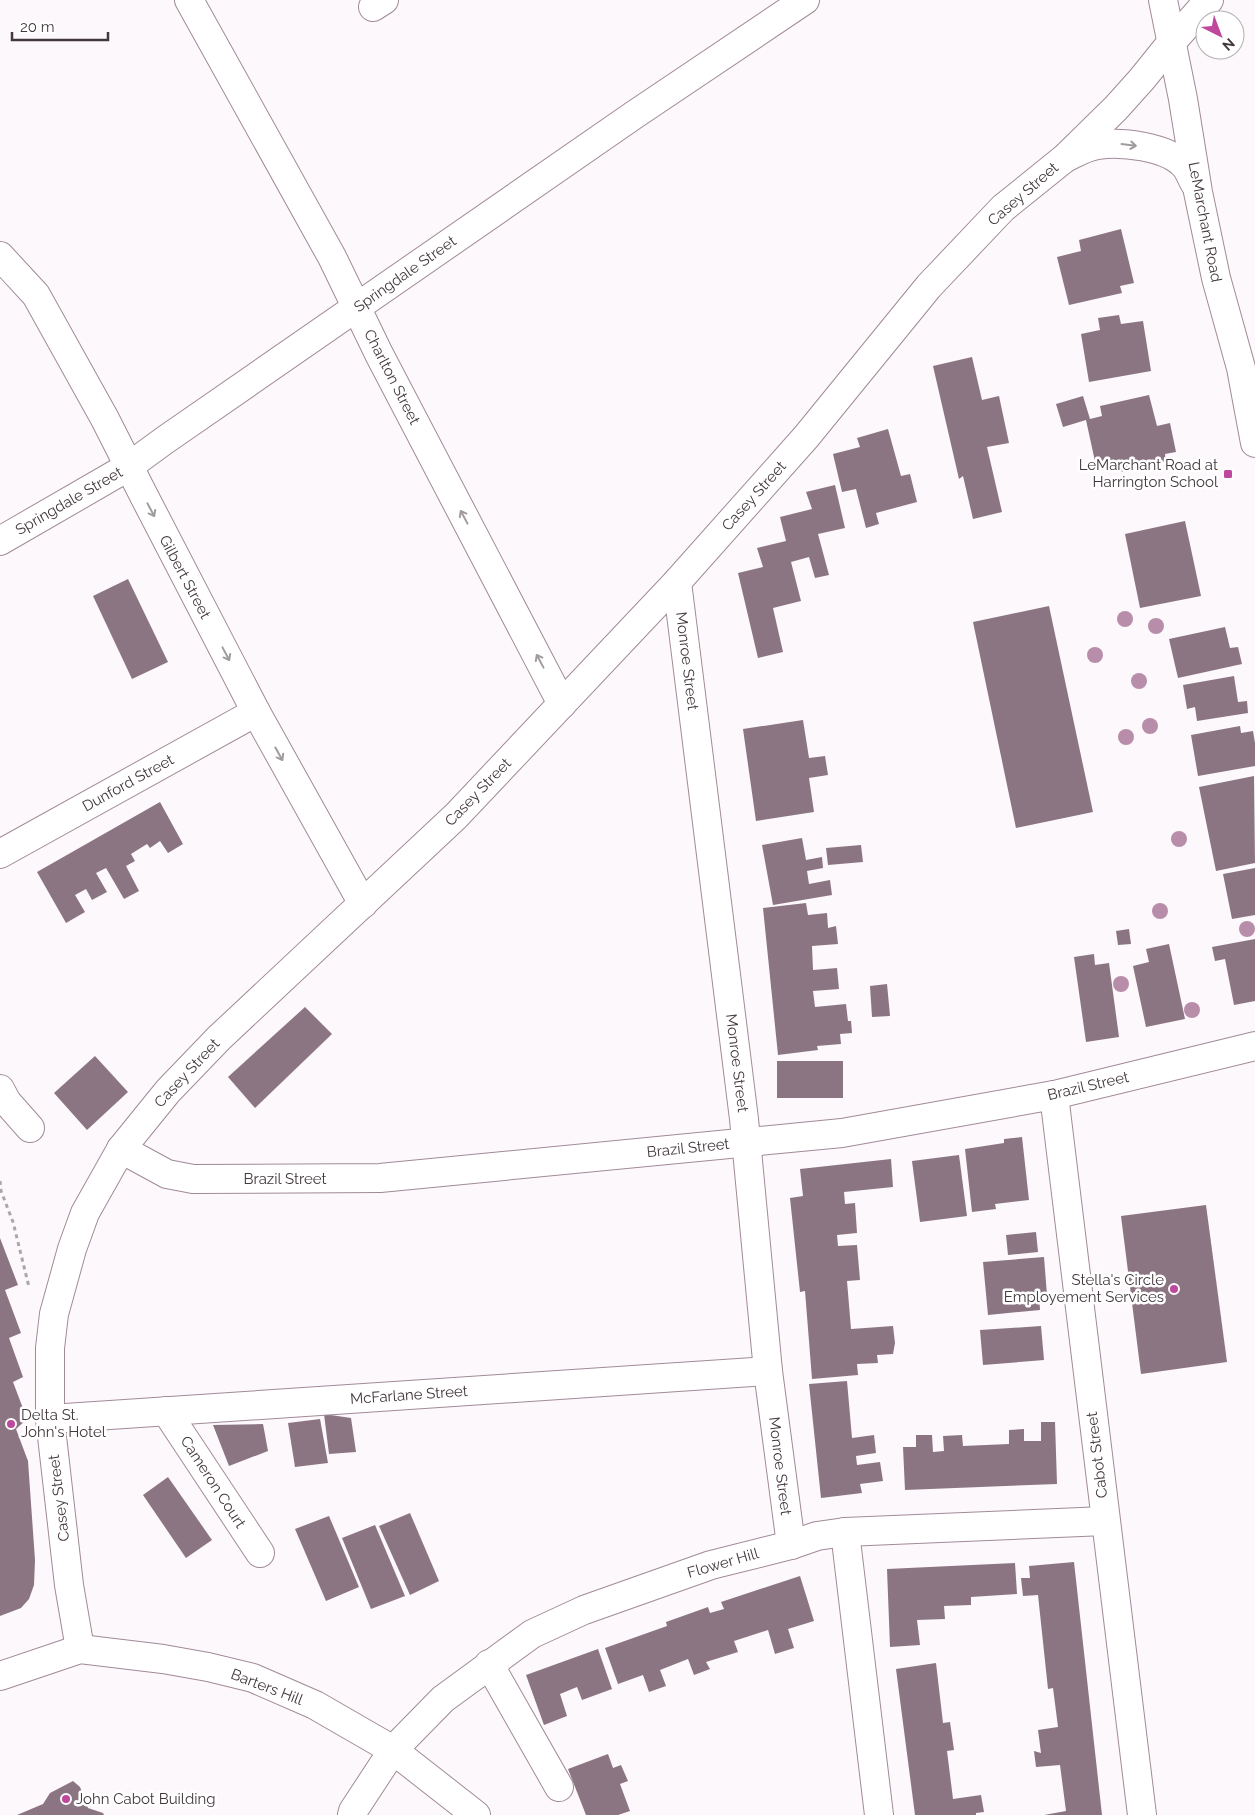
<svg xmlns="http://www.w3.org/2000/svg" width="1255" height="1815" font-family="Raleway,sans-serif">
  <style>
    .building { fill: #8b7582 }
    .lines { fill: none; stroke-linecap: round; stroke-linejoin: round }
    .minor-casing { stroke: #a18a98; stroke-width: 30 }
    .tertiary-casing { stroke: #a18a98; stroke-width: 30 }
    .secondary-casing { stroke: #a18a98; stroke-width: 30 }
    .path { stroke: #aca5a9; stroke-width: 3; stroke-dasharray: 4 4; stroke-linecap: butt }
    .minor { stroke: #fff; stroke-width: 28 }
    .tertiary { stroke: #fff; stroke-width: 28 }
    .secondary { stroke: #fff; stroke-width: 28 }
    .tree { fill: #b88daa }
    .oneway { stroke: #a09c9e }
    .poi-dot { fill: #bf479c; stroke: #fff; stroke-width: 2 }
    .labels { text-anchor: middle; stroke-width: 5; stroke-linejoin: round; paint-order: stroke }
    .street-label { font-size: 15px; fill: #42383e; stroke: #fff }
    .poi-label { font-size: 15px; fill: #42383e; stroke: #fff; text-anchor: end }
  </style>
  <rect width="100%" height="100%" fill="#fdf8fb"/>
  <g class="building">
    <polygon points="1121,229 1134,283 1120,286 1122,293 1069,305 1057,257 1081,251 1079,240"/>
    <polygon points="1119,315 1121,324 1143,321 1151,371 1089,382 1081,334 1100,330 1098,318"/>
    <polygon points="972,357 982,400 999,396 1009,443 987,447 1002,512 973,519 963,476 959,479 933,366"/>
    <polygon points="1149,395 1157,426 1170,423 1176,452 1165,454 1166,461 1120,472 1117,462 1096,466 1086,420 1063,427 1056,404 1083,396 1090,419 1102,416 1100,406"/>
    <polygon points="888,429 901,476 910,474 917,502 876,513 879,524 866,528 856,489 842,492 833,454 860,447 857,438"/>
    <polygon points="835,485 845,528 818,534 829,575 815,578 809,557 791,562 801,601 773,608 783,652 758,658 738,573 763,567 757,548 786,541 780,517 812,509 806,492"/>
    <polygon points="1185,521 1201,596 1140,608 1125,534"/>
    <polygon points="128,579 168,662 132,679 93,596"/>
    <polygon points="1049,606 1093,812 1016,828 973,622"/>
    <polygon points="1225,627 1230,648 1238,647 1242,664 1178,678 1169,639"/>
    <polygon points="1234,676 1238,702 1247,701 1248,713 1197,721 1195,707 1187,709 1183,685"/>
    <polygon points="803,720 809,758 825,756 828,775 809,778 814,812 756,821 743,729"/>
    <polygon points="1240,726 1241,733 1253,731 1255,743 1255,766 1198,776 1191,735"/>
    <polygon points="1254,776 1255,863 1216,871 1199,787"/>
    <polygon points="160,802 183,844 168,853 160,841 150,848 147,844 131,854 135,861 126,866 139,891 124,899 106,868 96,873 107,892 92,900 86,889 75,895 85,912 66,923 37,872"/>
    <polygon points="802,838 806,860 822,857 823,868 807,871 809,884 830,880 832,895 773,905 762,845"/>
    <polygon points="861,845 863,862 828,865 826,848"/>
    <polygon points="1255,868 1255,915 1232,919 1223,874"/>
    <polygon points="806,903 808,915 827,913 828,928 836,926 838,944 812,946 813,970 837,968 839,989 813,991 815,1007 846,1004 848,1021 851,1021 852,1033 840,1034 841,1044 817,1046 818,1050 778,1055 763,908"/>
    <polygon points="1129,929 1131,944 1118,945 1116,931"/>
    <polygon points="1255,939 1255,1001 1234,1005 1225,959 1215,961 1212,947"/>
    <polygon points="1169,944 1185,1019 1146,1027 1133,966 1149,962 1146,949"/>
    <polygon points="1094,954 1095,965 1109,963 1119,1037 1086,1042 1074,957"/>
    <polygon points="887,984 890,1016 872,1017 870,986"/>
    <polygon points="305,1007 332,1034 255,1108 228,1077"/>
    <polygon points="95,1056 128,1092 87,1130 54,1093"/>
    <rect x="777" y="1061" width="66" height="37"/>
    <polygon points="1022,1137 1029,1200 995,1204 996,1209 972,1212 965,1149 1004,1143 1004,1139"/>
    <polygon points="959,1155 967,1216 920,1222 912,1161"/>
    <polygon points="891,1159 893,1187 844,1192 845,1204 855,1203 857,1233 837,1235 838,1246 857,1245 860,1280 847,1281 851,1329 893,1326 895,1343 893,1354 877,1355 878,1363 857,1364 858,1375 812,1379 805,1291 800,1292 790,1198 803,1196 800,1169"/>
    <polygon points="1206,1205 1227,1362 1141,1374 1121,1216"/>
    <polygon points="1036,1232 1038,1252 1008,1255 1006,1235"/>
    <polygon points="0,1238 18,1285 5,1290 21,1333 9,1338 23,1377 13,1382 27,1419 16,1429 28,1461 35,1560 34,1585 29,1599 21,1608 0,1616"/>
    <polygon points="1044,1257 1047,1295 1039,1295 1040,1310 988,1315 983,1262"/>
    <polygon points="1041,1326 1044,1360 983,1365 980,1330"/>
    <polygon points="847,1381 852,1438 874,1435 876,1453 856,1456 857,1465 880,1462 883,1481 860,1484 862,1493 821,1498 809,1384"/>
    <polygon points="324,1414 351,1418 356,1452 329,1454"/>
    <polygon points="320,1419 328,1463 295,1467 288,1423"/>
    <polygon points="1041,1422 1055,1422 1057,1484 905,1490 903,1447 916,1447 916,1435 932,1435 933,1452 944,1451 943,1436 962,1435 963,1446 1009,1444 1009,1430 1024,1429 1024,1441 1041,1441"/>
    <polygon points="263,1424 268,1451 229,1466 213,1425"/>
    <polygon points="168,1477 212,1540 186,1558 143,1495"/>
    <polygon points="410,1513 439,1581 410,1595 379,1526"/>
    <polygon points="329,1516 359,1587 326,1601 295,1529"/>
    <polygon points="375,1525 405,1596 371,1609 342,1538"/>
    <polygon points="1074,1562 1102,1815 1044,1815 1066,1811 1060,1765 1036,1767 1034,1751 1041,1753 1038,1730 1058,1727 1053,1688 1048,1689 1038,1595 1023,1596 1021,1578 1030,1578 1029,1566"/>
    <polygon points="1015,1563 1017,1594 971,1597 971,1605 944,1606 945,1619 917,1620 920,1645 890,1647 887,1569"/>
    <polygon points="800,1576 814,1621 788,1629 794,1648 775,1654 768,1630 734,1641 738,1652 706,1662 710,1669 694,1675 688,1659 660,1670 666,1686 649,1692 643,1675 618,1684 605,1648 667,1626 666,1622 708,1607 710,1613 724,1609 721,1602"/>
    <polygon points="598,1649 612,1689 582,1700 577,1687 560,1694 567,1716 544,1725 526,1675"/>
    <polygon points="936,1663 943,1723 950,1722 954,1750 947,1751 953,1799 981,1795 984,1812 976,1813 976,1815 915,1815 896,1669"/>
    <polygon points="608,1754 613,1768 621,1765 628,1781 620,1784 630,1811 618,1815 586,1815 568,1769"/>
    <polygon points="73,1781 80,1787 88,1808 103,1813 104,1815 17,1815 43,1804 50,1793"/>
  </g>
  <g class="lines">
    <defs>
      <g id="minor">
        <polyline points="189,0 332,257 379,354 562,704"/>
        <polyline points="373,7 384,0"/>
        <polyline points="0,256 36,295 105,419 143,494 256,712 363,904"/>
        <polyline points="677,582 744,1119 768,1371 791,1545"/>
        <polyline points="0,854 256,712"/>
        <polyline points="0,1089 7,1102 30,1128"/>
        <polyline points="1054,1095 1142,1815"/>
        <polyline points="121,1149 167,1174 193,1179 380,1178 842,1133 1054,1095 1255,1046"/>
        <polyline points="166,1411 260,1553"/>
        <polyline points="50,1419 768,1371"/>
        <polyline points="845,1532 879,1815"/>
        <polyline points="489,1664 559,1787"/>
        <polyline points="352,1815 353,1811 393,1750 443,1699 532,1634 584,1610 711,1565 791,1545 817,1536 845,1532 1105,1521"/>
      </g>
      <g id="tertiary">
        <polyline points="0,541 128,467 165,440 634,115 805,0"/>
        <polyline points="80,1649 69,1585 50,1419 50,1348 54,1314 72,1249 85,1213 121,1149 168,1091 219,1038 456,816 677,582 806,437 929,286 1003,208 1065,158 1116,108 1142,79 1171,43 1209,0"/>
      </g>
      <g id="secondary">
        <polyline points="1163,0 1183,99 1198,192 1216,278 1241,368 1255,443"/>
        <path d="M1065,158C1076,153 1087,146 1098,145C1122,141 1166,147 1183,164C1189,169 1191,178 1195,184"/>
        <polyline points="0,1676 80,1649 163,1659 208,1667 253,1678 315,1705 393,1750 476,1815"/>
      </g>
    </defs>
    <use href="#minor" class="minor-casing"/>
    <use href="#tertiary" class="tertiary-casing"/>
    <use href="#secondary" class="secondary-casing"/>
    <polyline class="path" points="0,1181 1,1191 13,1222 29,1287"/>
    <use href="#minor" class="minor"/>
    <use href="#tertiary" class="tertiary"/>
    <use href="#secondary" class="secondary"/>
  </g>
  <g class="tree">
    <circle cx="1125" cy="619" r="8"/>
    <circle cx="1156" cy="626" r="8"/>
    <circle cx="1095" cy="655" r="8"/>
    <circle cx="1139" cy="681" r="8"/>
    <circle cx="1150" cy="726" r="8"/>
    <circle cx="1126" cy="737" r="8"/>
    <circle cx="1179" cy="839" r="8"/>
    <circle cx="1160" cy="911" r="8"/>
    <circle cx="1247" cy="929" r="8"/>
    <circle cx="1121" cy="984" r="8"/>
    <circle cx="1192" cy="1010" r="8"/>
  </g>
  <defs><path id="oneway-shaft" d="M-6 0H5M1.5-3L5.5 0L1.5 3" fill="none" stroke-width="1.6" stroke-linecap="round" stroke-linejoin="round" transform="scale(1.25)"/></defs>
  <g class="oneway">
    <use href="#oneway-shaft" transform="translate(1129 145) rotate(7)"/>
    <use href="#oneway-shaft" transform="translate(151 510) rotate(62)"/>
    <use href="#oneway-shaft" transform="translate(464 517) rotate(-118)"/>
    <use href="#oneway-shaft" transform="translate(226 654) rotate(62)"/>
    <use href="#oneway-shaft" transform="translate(540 661) rotate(-118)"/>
    <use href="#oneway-shaft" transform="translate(279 754) rotate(61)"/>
  </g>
  <g class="poi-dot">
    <rect x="1223" y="469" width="10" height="10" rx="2.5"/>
    <circle cx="1174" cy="1289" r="5"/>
    <circle cx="11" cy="1424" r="5"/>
    <circle cx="66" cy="1799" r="5"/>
  </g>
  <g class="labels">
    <g class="street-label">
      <text transform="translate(1023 194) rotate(-41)" y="5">Casey Street</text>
      <text transform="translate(1205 222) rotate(79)" y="5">LeMarchant Road</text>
      <text transform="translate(405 274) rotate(-35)" y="5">Springdale Street</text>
      <text transform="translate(392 377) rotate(63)" y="5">Charlton Street</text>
      <text transform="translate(754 496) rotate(-48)" y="5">Casey Street</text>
      <text transform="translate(69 501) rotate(-30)" y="5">Springdale Street</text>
      <text transform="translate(185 577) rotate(62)" y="5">Gilbert Street</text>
      <text transform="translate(687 661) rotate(83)" y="5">Monroe Street</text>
      <text transform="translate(128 783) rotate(-29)" y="5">Dunford Street</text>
      <text transform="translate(478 792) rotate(-46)" y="5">Casey Street</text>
      <text transform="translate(737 1063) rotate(83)" y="5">Monroe Street</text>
      <text transform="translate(187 1073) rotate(-47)" y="5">Casey Street</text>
      <text transform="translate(1088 1086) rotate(-13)" y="5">Brazil Street</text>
      <text transform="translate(688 1148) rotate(-6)" y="5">Brazil Street</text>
      <text x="285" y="1184">Brazil Street</text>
      <text transform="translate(409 1395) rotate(-4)" y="5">McFarlane Street</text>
      <text transform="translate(1097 1455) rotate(-97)" y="5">Cabot Street</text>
      <text transform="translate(780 1466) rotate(83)" y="5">Monroe Street</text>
      <text transform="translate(213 1482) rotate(57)" y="5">Cameron Court</text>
      <text transform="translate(59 1498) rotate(-97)" y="5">Casey Street</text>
      <text transform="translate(723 1563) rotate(-16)" y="5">Flower Hill</text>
      <text transform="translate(267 1687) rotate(21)" y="5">Barters Hill</text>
    </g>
    <g class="poi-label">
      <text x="1218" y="470">LeMarchant Road at<tspan x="1218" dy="17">Harrington School</tspan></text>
      <text x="1164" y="1285">Stella's Circle<tspan x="1164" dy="17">Employement Services</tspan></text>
      <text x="21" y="1420" text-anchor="start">Delta St.<tspan x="21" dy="17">John's Hotel</tspan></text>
      <text x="76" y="1804" text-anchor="start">John Cabot Building</text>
    </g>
  </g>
  <g transform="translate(1220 35) rotate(138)"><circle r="24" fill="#ffffff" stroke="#b3afb2"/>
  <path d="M0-4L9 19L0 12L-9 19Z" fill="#bf479c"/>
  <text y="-8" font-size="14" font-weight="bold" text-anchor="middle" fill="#42383e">N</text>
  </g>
  <path d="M12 32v8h96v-8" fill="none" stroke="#42383e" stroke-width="2.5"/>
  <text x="20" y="32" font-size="15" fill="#42383e" stroke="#ffffff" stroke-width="4" paint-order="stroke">20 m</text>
</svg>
